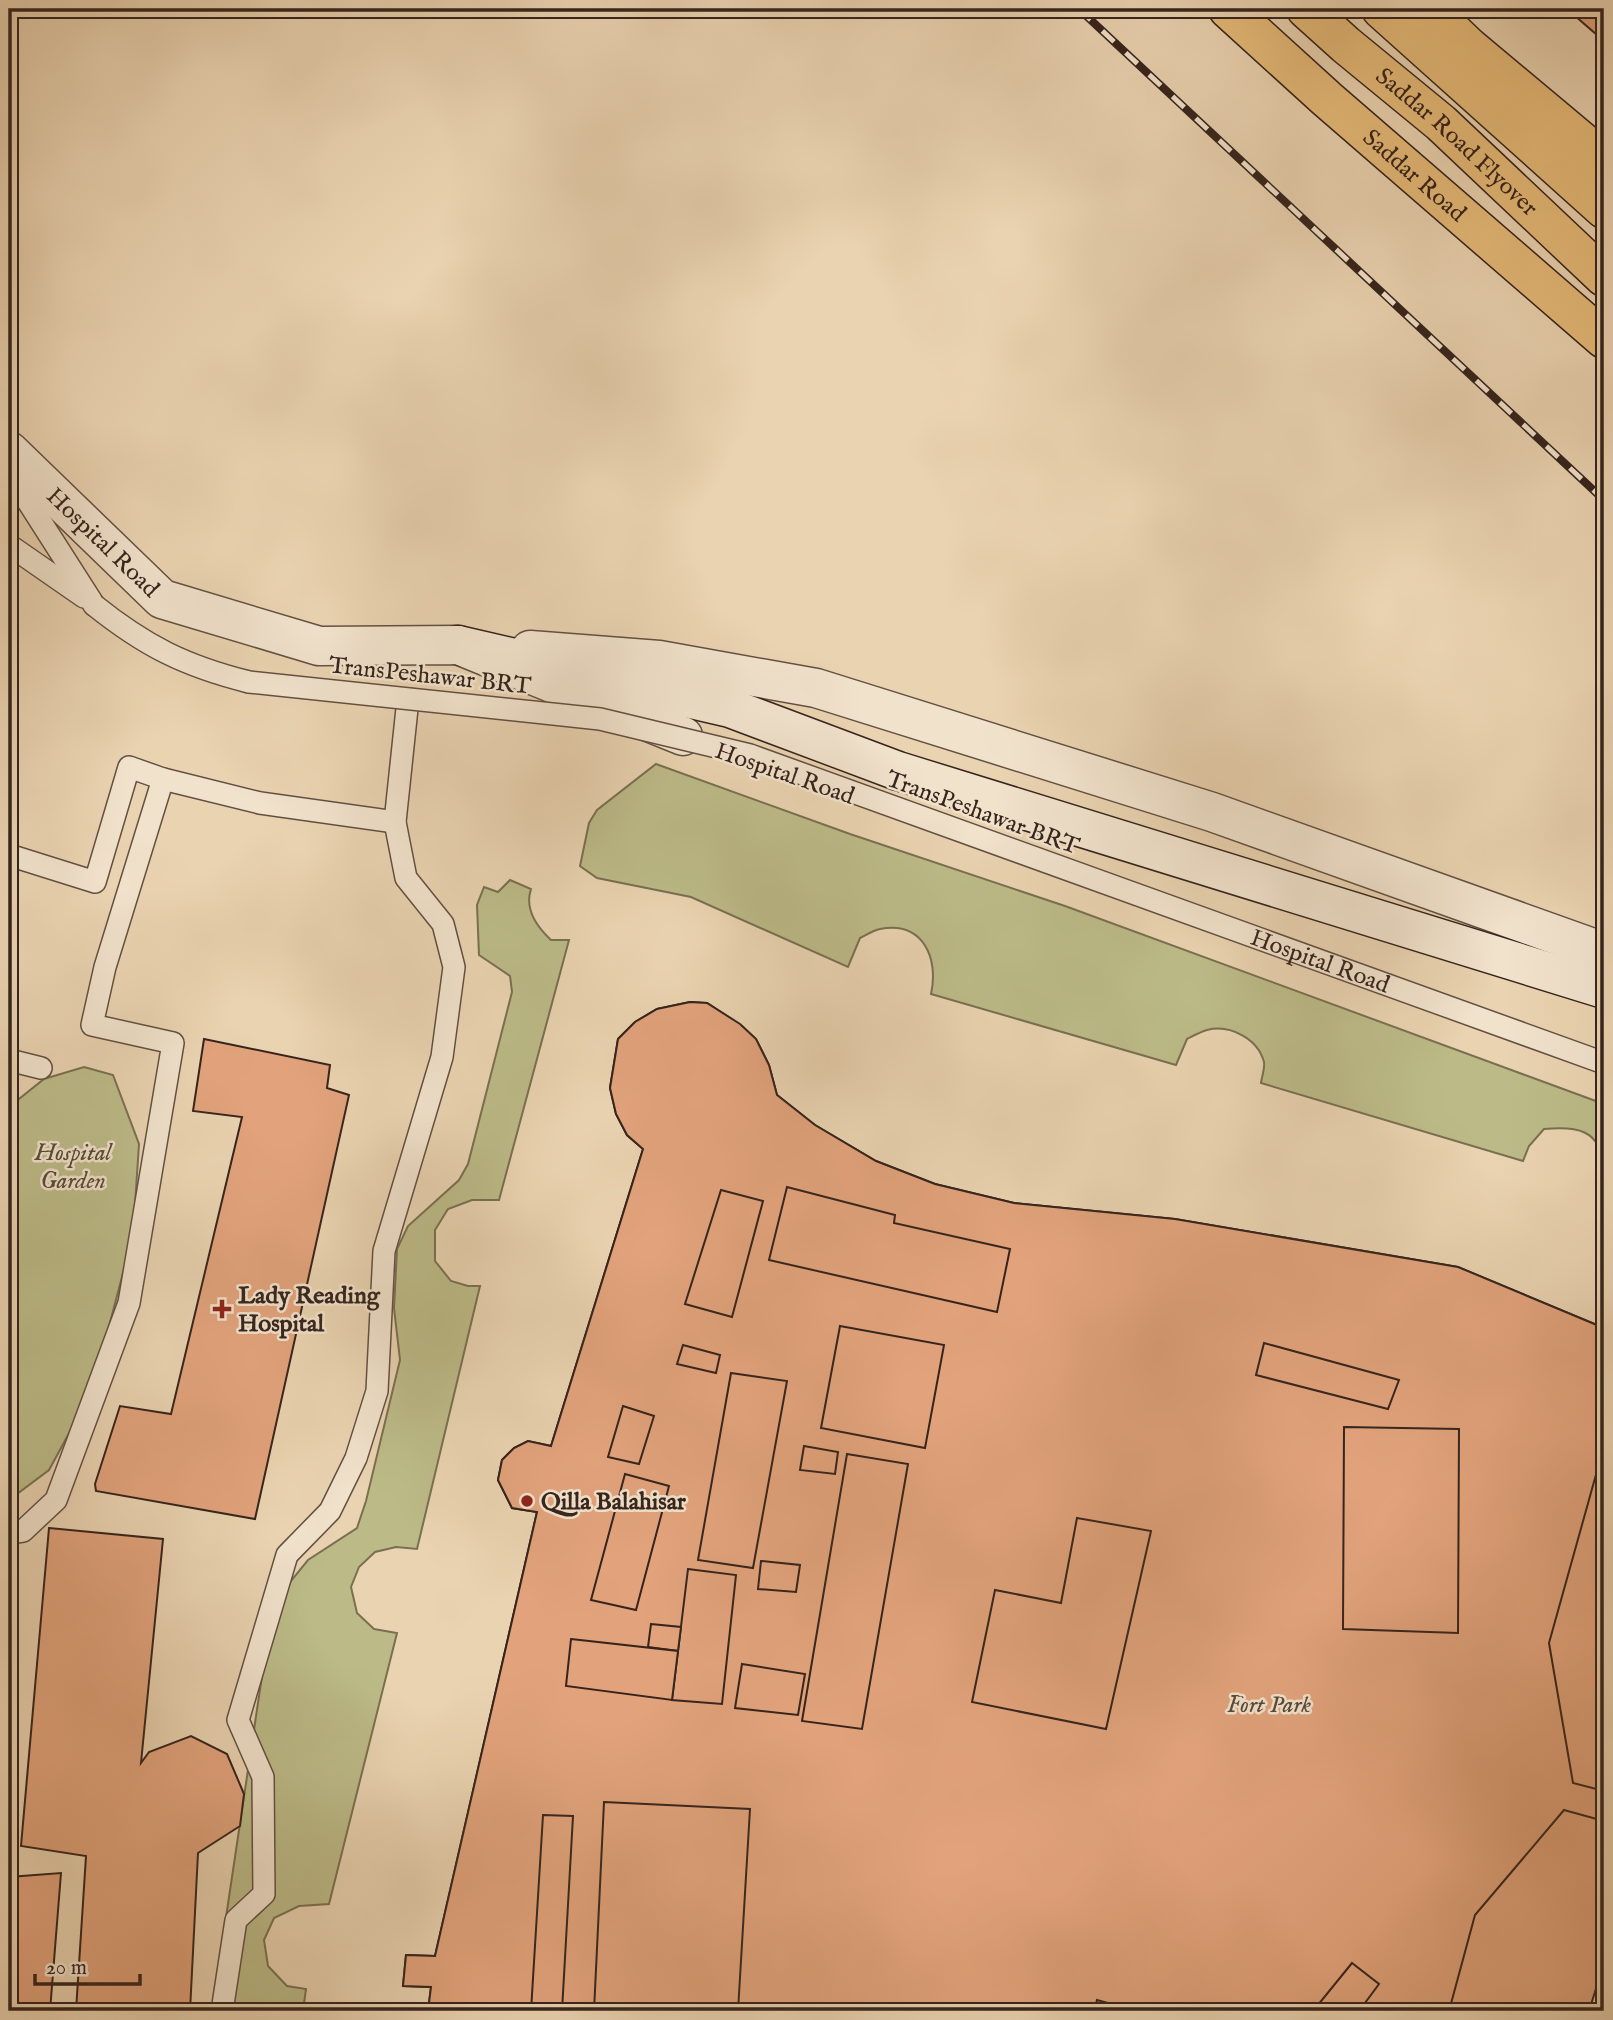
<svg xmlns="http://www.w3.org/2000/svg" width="1613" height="2020" font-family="'IM FELL English',serif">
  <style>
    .green { fill: #bcbb88; stroke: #797052; stroke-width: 2 }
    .building { fill: #e2a37c; stroke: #36241d; stroke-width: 2 }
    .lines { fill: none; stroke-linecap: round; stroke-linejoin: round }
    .service-casing { stroke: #635042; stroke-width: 24 }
    .tertiary-casing { stroke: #635042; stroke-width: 41 }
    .secondary-casing { stroke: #36241d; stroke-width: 41 }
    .primary-casing { stroke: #36241d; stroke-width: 41 }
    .service { stroke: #f1e2cc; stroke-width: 21 }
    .tertiary { stroke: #f1e2cc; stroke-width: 38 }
    .secondary { stroke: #f1e2cc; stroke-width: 38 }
    .primary { stroke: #e5ba78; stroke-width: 38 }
    .rail-casing { stroke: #36241d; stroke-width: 8 }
    .rail { stroke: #f1e2cc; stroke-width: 5; stroke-dasharray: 16; stroke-linecap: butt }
    .service-bridge-casing { stroke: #635042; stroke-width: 24; stroke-linecap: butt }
    .service-bridge { stroke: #f1e2cc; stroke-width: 21 }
    .poi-dot { fill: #8f2418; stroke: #f1e2cc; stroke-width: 2.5 }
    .labels { text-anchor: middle; stroke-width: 5; stroke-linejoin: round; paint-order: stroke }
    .street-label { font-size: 24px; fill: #36241d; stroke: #f1e2cc }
    .park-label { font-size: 24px; font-style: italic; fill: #584a38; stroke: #f1e2cc }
    .poi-label { font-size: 24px; font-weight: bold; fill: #36241d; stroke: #f1e2cc; text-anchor: start }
  </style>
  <rect width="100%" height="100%" fill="#ead3b1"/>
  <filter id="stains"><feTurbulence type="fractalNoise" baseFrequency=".00286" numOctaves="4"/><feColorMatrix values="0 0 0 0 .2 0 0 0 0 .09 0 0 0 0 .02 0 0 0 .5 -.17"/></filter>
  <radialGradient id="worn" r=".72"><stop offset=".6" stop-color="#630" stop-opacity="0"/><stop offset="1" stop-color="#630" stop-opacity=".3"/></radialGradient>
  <g class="green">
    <path d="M656,764L850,834L1065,906L1604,1104V1166C1600,1129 1576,1126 1544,1129L1529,1146L1523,1161L1261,1083C1262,1076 1265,1068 1264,1062C1258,1039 1230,1024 1207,1030C1200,1032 1193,1036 1187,1039L1176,1065L931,994C939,958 923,921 880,929C874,930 866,935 860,938L848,967L691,897L597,878L580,866L589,823L597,810Z"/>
    <path d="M510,880L531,889C524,910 537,927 551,940H569L499,1200H472L448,1209L435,1230V1261L451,1281L468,1286H480L417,1549L396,1547L375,1552L359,1567L351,1587L357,1613L374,1629L397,1633L329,1904L299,1906L274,1918L264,1940L268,1966L287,1986L306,1989L303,2011H212L265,1656L286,1587L308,1560L357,1528L366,1501L400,1360L394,1308L397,1249L408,1226L459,1180L468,1164L512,992L510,976L479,955L477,905L484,887L498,892Z"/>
    <polygon points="84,1067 113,1075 139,1144 133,1235 92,1391 49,1470 9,1500 9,1107 44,1079"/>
  </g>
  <g class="building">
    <polygon points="1567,9 1604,9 1604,41"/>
    <polygon points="690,1002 707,1003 742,1026 756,1039 769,1065 777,1095 815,1125 876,1161 935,1184 1014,1203 1175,1219 1458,1267 1604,1328 1604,1342 1449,1284 1187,1251 1189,1280 1127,1278 1010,1256 1012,1241 785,1175 782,1189 648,1155 559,1447 445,1957 439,2011 428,2011 431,1987 403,1986 406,1955 435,1956 537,1512 512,1508 498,1480 502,1460 514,1448 528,1441 551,1446 643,1149 627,1135 616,1114 610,1088 618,1039 635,1022 657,1009"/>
    <polygon points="690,1002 707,1003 740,1024 756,1039 769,1065 777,1095 815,1125 876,1161 935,1184 1014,1203 1175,1219 1458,1267 1604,1328 1604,1723 1600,1739 1604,1740 1604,1960 1588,2011 428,2011 431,1987 403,1986 406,1955 435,1956 537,1512 512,1508 498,1480 502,1460 514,1448 528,1441 551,1446 643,1149 627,1135 616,1114 610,1088 618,1039 635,1022 657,1009"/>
    <polygon points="204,1039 330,1065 327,1088 349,1095 255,1519 96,1491 95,1484 120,1406 171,1414 242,1117 193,1111"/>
    <polygon points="787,1187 895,1215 894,1223 1010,1249 997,1312 769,1260"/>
    <polygon points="721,1190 763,1201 732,1317 685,1304"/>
    <polygon points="840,1326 944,1345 925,1448 821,1428"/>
    <polygon points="1264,1343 1399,1380 1388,1409 1256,1375"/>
    <polygon points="683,1345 720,1355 716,1373 677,1364"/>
    <polygon points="731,1373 787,1381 753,1568 698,1560"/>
    <polygon points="623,1406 654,1416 639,1464 608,1457"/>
    <polygon points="1344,1427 1459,1429 1458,1633 1343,1629"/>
    <polygon points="804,1446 838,1452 835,1474 800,1470"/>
    <polygon points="1604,1446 1604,1723 1600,1739 1604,1740 1604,1791 1573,1783 1549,1643"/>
    <polygon points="847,1454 908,1464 862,1729 802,1721"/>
    <polygon points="625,1474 669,1486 636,1610 591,1600"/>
    <polygon points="1077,1518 1151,1531 1106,1729 972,1702 995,1590 1061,1603"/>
    <polygon points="49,1528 163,1539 141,1763 149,1752 191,1736 227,1754 244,1794 240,1826 198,1853 190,2011 76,2011 86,1856 21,1846"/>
    <polygon points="761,1561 800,1565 796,1592 758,1589"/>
    <polygon points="688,1569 736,1575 722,1704 672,1700"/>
    <polygon points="651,1624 681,1627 678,1651 648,1647"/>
    <polygon points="571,1639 678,1651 672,1700 566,1686"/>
    <polygon points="742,1664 805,1674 798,1715 735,1708"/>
    <polygon points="604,1802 750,1809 738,2011 594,2011"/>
    <polygon points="1564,1810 1604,1821 1604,1963 1589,2011 1449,2011 1475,1915"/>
    <polygon points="543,1815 573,1816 562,2011 531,2011"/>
    <polygon points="61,1873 50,2011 9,2011 9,1877"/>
    <polygon points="1352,1963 1379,1984 1359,2011 1313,2011"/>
    <polygon points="1097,2000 1136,2011 1094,2011"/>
  </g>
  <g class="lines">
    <defs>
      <g id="service">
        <polyline points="9,472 94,605"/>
        <polyline points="9,545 84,597"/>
        <polyline points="9,855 95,882 129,767 163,779"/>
        <polyline points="9,1060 41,1068"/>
        <polyline points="9,1533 23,1531 56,1500 129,1303 173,1043 92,1025 105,967 163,779 260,803 395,822"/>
        <polyline points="222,2011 236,1920 264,1894 263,1777 238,1720 287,1555 330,1511 356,1458 377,1391 384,1251 442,1057 454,967 443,924 406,878 395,822 408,699"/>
      </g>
      <g id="tertiary">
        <path id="s1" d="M9,451L162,599L319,646L458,645L683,736"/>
        <polyline points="530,650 659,660 816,688 1212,812 1604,952"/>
      </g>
      <polyline id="secondary" points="458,645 730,708 898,771 1604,989"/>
      <g id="primary">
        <path id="s2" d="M1228,9L1327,99L1604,339"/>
        <path id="s3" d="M1306,9L1346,45L1441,123L1604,277"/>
        <polyline points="1381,9 1604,209"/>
        <polyline points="1429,9 1469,47 1604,160"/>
      </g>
    </defs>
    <use href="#service" class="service-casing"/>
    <use href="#tertiary" class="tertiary-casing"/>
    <use href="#secondary" class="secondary-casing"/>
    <use href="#primary" class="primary-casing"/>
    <use href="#service" class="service"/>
    <use href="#tertiary" class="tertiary"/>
    <use href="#secondary" class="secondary"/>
    <use href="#primary" class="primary"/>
    <defs>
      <polyline id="rail" points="1079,9 1604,500"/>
    </defs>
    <use href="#rail" class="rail-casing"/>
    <use href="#rail" class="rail"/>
    <defs>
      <g id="service-bridge">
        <path id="s4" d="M94,605C145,646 185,666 249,682L600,719L750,755L1604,1063"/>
      </g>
    </defs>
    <use href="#service-bridge" class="service-bridge-casing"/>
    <use href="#service-bridge" class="service-bridge"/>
  </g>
  <g class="poi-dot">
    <path d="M218.5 1298.5h7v7h7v7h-7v7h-7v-7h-7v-7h7z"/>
    <circle cx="527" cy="1501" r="7"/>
  </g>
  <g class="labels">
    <g class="street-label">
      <text dy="8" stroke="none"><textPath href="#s3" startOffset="201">Saddar Road Flyover</textPath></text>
      <text dy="8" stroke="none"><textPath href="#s2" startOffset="250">Saddar Road</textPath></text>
      <text dy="8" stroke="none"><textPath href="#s1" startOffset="131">Hospital Road</textPath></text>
      <text transform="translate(430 675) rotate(6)" y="8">TransPeshawar BRT</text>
      <text transform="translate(785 773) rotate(19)" y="8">Hospital Road</text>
      <text transform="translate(983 812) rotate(20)" y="8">TransPeshawar BRT</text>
      <text dy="8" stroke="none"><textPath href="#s4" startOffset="1288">Hospital Road</textPath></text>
    </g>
    <g class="park-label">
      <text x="73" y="1160">Hospital<tspan x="73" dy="28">Garden</tspan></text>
      <text x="1269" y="1712">Fort Park</text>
    </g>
    <g class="poi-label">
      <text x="238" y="1303">Lady Reading<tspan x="238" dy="28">Hospital</tspan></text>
      <text x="541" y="1509">Qilla Balahisar</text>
    </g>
  </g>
  <rect width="1613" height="2020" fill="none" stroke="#ead3b1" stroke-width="35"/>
  <rect x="10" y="10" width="1592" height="1999" fill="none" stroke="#36241d" stroke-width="3.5"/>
  <rect x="18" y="18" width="1578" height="1985" fill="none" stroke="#36241d" stroke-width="2"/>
  <path d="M35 1974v10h105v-10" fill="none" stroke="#36241d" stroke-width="3.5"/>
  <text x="46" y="1974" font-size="21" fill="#36241d" stroke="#f1e2cc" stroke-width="5" paint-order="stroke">20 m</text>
  <rect width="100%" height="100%" filter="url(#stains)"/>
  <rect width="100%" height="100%" fill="url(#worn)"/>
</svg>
